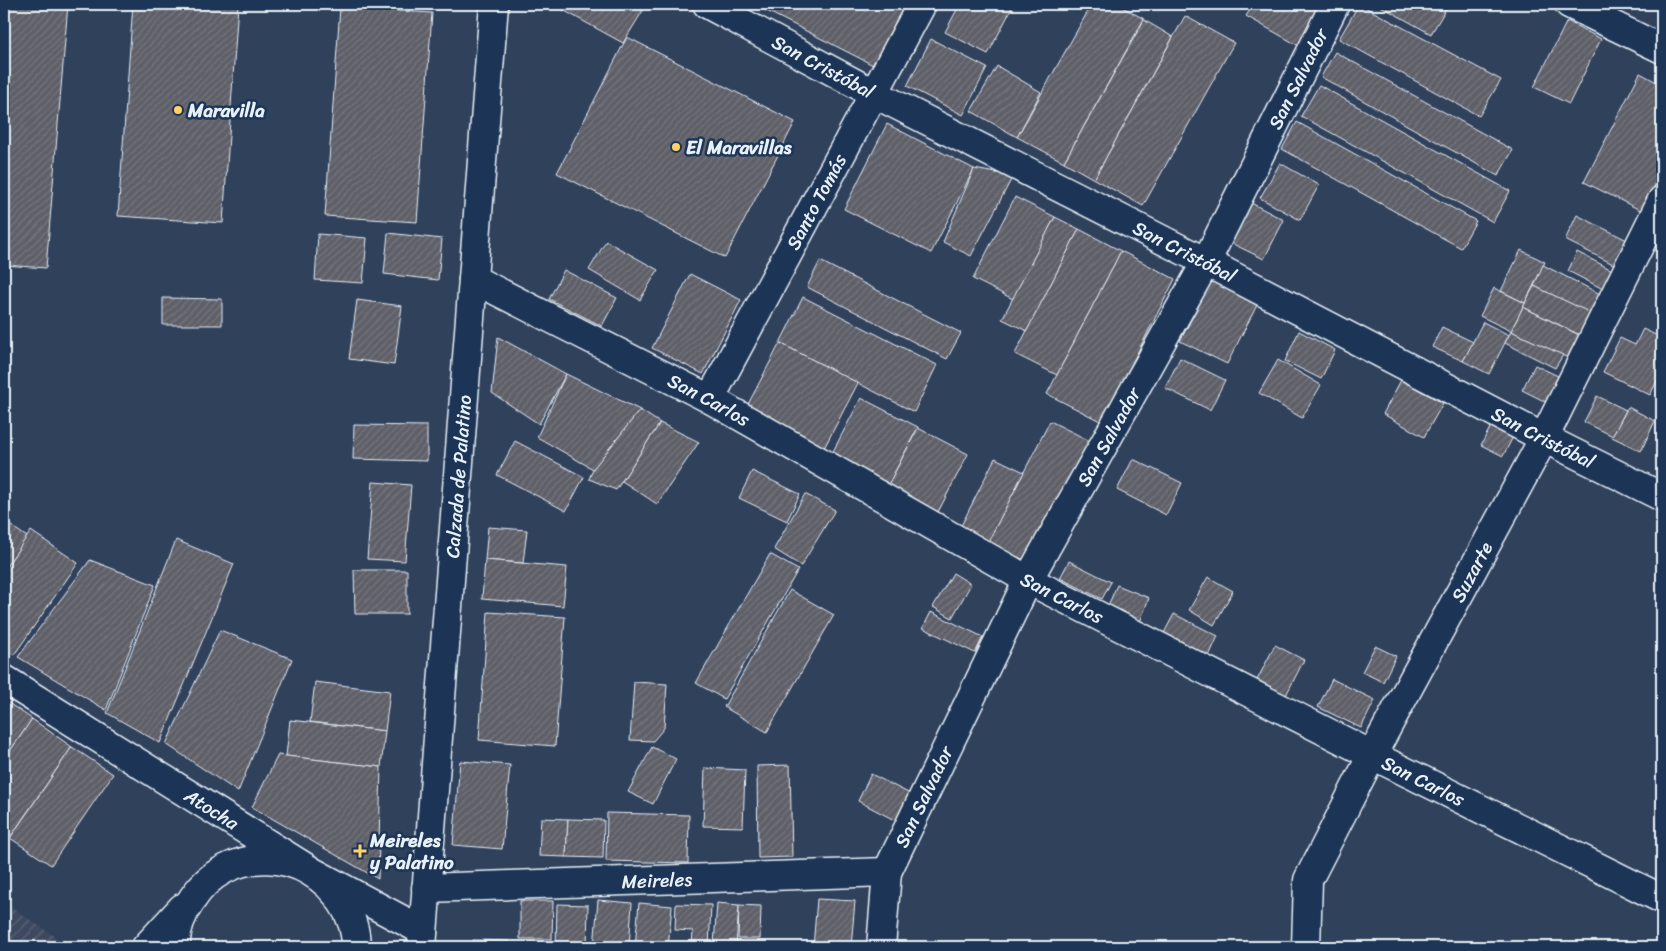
<svg xmlns="http://www.w3.org/2000/svg" width="1666" height="951" font-family="Sriracha,sans-serif">
  <style>
    .industrial { fill: url(#industrial-furrows) }
    .building { fill: url(#building-hatch); stroke: #e8f1f8 }
    .lines { fill: none; stroke-linecap: round; stroke-linejoin: round }
    .street-casing { stroke: #e8f1f8; stroke-width: 31 }
    .secondary-casing { stroke: #e8f1f8; stroke-width: 31 }
    .street { stroke: #1d3557; stroke-width: 28 }
    .secondary { stroke: #1d3557; stroke-width: 28 }
    .poi-dot { fill: #ffd166; stroke: #1d3557; stroke-width: 2 }
    .labels { text-anchor: middle; stroke-width: 5; stroke-linejoin: round; paint-order: stroke }
    .street-label { font-size: 19px; fill: #e8f1f8; stroke: #1d3557 }
    .poi-label { font-size: 19px; font-weight: bold; fill: #e8f1f8; stroke: #1d3557; text-anchor: start }
  </style>
  <defs>
    <pattern id="industrial-furrows" width="10" height="10" patternUnits="userSpaceOnUse" patternTransform="scale(1.25)"><rect width="10" height="10" fill="#3e4a60"/><path d="M-1 1l2-2M0 10L10 0M9 11l2-2" fill="none" stroke="#5a6578"/></pattern>
    <pattern id="building-hatch" width="6" height="6" patternUnits="userSpaceOnUse" patternTransform="scale(1.25)"><rect width="6" height="6" fill="#5e5e68"/><path d="M-1 1l2-2M0 6l6-6M5 7l2-2" fill="none" stroke="#75767e"/></pattern>
  </defs>
  <rect width="100%" height="100%" fill="#30415c"/>
  <filter id="ink" filterUnits="userSpaceOnUse"><feTurbulence type="fractalNoise" baseFrequency=".02" numOctaves="2"/><feDisplacementMap in="SourceGraphic" scale="10" xChannelSelector="R" yChannelSelector="G"/><feConvolveMatrix kernelMatrix="1 2 1 2 8 2 1 2 1" color-interpolation-filters="sRGB"/></filter>
  <g filter="url(#ink)">
    <polygon class="industrial" points="4,902 63,942 58,947 4,947"/>
    <g class="building">
      <polygon points="4,4 68,4 46,268 4,265"/>
      <polygon points="133,4 238,4 223,223 118,216"/>
      <polygon points="552,4 647,4 623,43"/>
      <polygon points="753,4 905,4 873,65"/>
      <polygon points="960,4 1014,4 988,54 945,32"/>
      <polygon points="1092,4 1117,4 1144,19 1064,162 1017,137"/>
      <polygon points="1200,4 1211,4 1209,9"/>
      <polygon points="1254,4 1314,4 1321,7 1299,46 1246,16"/>
      <polygon points="1359,4 1501,80 1479,116 1339,39"/>
      <polygon points="1377,4 1449,4 1431,34"/>
      <polygon points="340,7 432,13 417,222 325,216"/>
      <polygon points="1185,16 1234,43 1143,206 1094,179"/>
      <polygon points="1144,20 1173,37 1094,179 1064,162"/>
      <polygon points="1567,21 1601,39 1569,104 1534,87"/>
      <polygon points="627,37 795,122 725,258 557,173"/>
      <polygon points="931,39 987,68 963,115 907,86"/>
      <polygon points="1335,52 1513,150 1498,176 1321,77"/>
      <polygon points="997,66 1041,92 1017,137 971,111"/>
      <polygon points="1640,73 1662,85 1662,171 1642,211 1584,182"/>
      <polygon points="1319,85 1510,191 1493,222 1301,116"/>
      <polygon points="1297,122 1476,221 1461,248 1282,149"/>
      <polygon points="887,124 974,169 931,253 844,209"/>
      <polygon points="1280,163 1319,185 1300,220 1260,198"/>
      <polygon points="974,169 1013,176 971,256 943,242"/>
      <polygon points="1015,197 1055,217 1013,299 973,279"/>
      <polygon points="1251,203 1284,220 1264,259 1231,243"/>
      <polygon points="1577,215 1633,243 1621,268 1565,240"/>
      <polygon points="1055,217 1079,229 1027,331 1002,319"/>
      <polygon points="1079,229 1121,251 1057,375 1015,354"/>
      <polygon points="388,233 442,239 438,280 384,274"/>
      <polygon points="318,234 367,238 363,283 315,280"/>
      <polygon points="606,241 658,270 640,300 589,270"/>
      <polygon points="1521,250 1545,262 1525,303 1501,291"/>
      <polygon points="1121,251 1175,279 1102,422 1047,394"/>
      <polygon points="1577,252 1616,272 1607,291 1568,271"/>
      <polygon points="820,261 961,333 947,359 807,287"/>
      <polygon points="1543,265 1606,297 1596,316 1534,286"/>
      <polygon points="564,270 617,298 602,326 549,299"/>
      <polygon points="690,274 741,300 703,374 652,348"/>
      <polygon points="1212,280 1258,303 1227,364 1180,341"/>
      <polygon points="1534,286 1591,313 1580,335 1523,307"/>
      <polygon points="1494,288 1525,303 1511,331 1480,316"/>
      <polygon points="803,297 937,365 914,412 780,343"/>
      <polygon points="163,298 222,299 222,325 163,325"/>
      <polygon points="357,300 402,306 394,365 349,359"/>
      <polygon points="1523,307 1579,335 1568,358 1511,331"/>
      <polygon points="1483,322 1509,335 1489,374 1463,361"/>
      <polygon points="1442,327 1473,342 1463,361 1432,347"/>
      <polygon points="1643,329 1662,338 1662,383 1657,381 1650,395 1603,372 1620,338 1635,345"/>
      <polygon points="1299,331 1335,350 1321,379 1285,361"/>
      <polygon points="1511,331 1563,355 1555,368 1505,343"/>
      <polygon points="498,337 566,374 539,424 492,393"/>
      <polygon points="780,343 858,383 822,452 744,412"/>
      <polygon points="1180,358 1225,380 1210,410 1165,388"/>
      <polygon points="1278,360 1321,385 1302,418 1259,393"/>
      <polygon points="1535,365 1562,378 1548,403 1522,390"/>
      <polygon points="566,374 640,410 593,469 537,437"/>
      <polygon points="1401,380 1443,403 1424,437 1383,414"/>
      <polygon points="1597,396 1626,410 1613,436 1584,422"/>
      <polygon points="861,398 918,427 885,491 828,461"/>
      <polygon points="1628,407 1655,421 1641,451 1612,437"/>
      <polygon points="640,410 660,423 616,490 589,479 593,469"/>
      <polygon points="1050,421 1092,442 1030,563 988,542"/>
      <polygon points="660,423 699,442 657,504 622,481"/>
      <polygon points="354,425 427,426 427,461 353,459"/>
      <polygon points="1491,426 1513,437 1503,456 1481,445"/>
      <polygon points="918,428 968,454 936,516 885,491"/>
      <polygon points="515,441 584,477 566,511 497,475"/>
      <polygon points="995,458 1024,472 988,542 960,528"/>
      <polygon points="1133,459 1182,483 1166,515 1117,490"/>
      <polygon points="752,471 800,494 787,521 739,498"/>
      <polygon points="373,482 411,485 405,561 367,559"/>
      <polygon points="805,494 835,510 801,566 774,549"/>
      <polygon points="4,521 27,537 4,570"/>
      <polygon points="488,527 527,530 523,563 485,560"/>
      <polygon points="31,531 78,563 14,655 4,648 4,570"/>
      <polygon points="176,540 234,564 160,743 107,713"/>
      <polygon points="770,554 798,570 724,699 696,683"/>
      <polygon points="90,560 155,585 106,710 18,657"/>
      <polygon points="485,560 567,567 563,606 482,599"/>
      <polygon points="1069,561 1111,582 1102,599 1060,578"/>
      <polygon points="354,570 407,570 407,614 355,614"/>
      <polygon points="953,573 971,584 952,618 933,607"/>
      <polygon points="1208,577 1233,591 1214,625 1189,610"/>
      <polygon points="1117,585 1149,598 1140,622 1107,608"/>
      <polygon points="790,590 834,615 767,732 724,707"/>
      <polygon points="488,612 565,617 555,746 479,740"/>
      <polygon points="931,612 983,637 975,653 923,628"/>
      <polygon points="1174,614 1218,636 1209,656 1164,633"/>
      <polygon points="220,630 292,659 238,792 166,744"/>
      <polygon points="1275,645 1304,660 1284,699 1255,684"/>
      <polygon points="1375,646 1396,656 1383,682 1362,672"/>
      <polygon points="1332,679 1375,700 1361,728 1318,707"/>
      <polygon points="315,682 390,691 385,731 310,722"/>
      <polygon points="634,682 667,684 664,728 653,741 630,740"/>
      <polygon points="4,700 32,719 4,760"/>
      <polygon points="32,719 72,747 11,836 4,830 4,760"/>
      <polygon points="290,720 385,731 381,767 286,756"/>
      <polygon points="72,747 113,774 51,865 10,838"/>
      <polygon points="652,747 676,759 653,804 628,792"/>
      <polygon points="278,755 381,767 378,879 252,807"/>
      <polygon points="460,761 510,765 502,849 453,845"/>
      <polygon points="790,765 792,857 758,858 757,766"/>
      <polygon points="705,768 745,770 743,827 703,826"/>
      <polygon points="871,774 918,798 904,825 858,801"/>
      <polygon points="607,813 689,815 688,863 606,861"/>
      <polygon points="541,818 568,819 566,857 539,856"/>
      <polygon points="568,819 604,820 603,858 566,857"/>
      <polygon points="817,899 855,901 851,947 813,947"/>
      <polygon points="598,900 632,903 629,947 594,947"/>
      <polygon points="520,901 553,901 552,939 520,939"/>
      <polygon points="639,903 672,906 668,947 635,947"/>
      <polygon points="717,903 739,905 736,947 714,945"/>
      <polygon points="557,904 588,905 587,947 556,947"/>
      <polygon points="676,904 711,905 709,947 692,947 693,931 675,930"/>
      <polygon points="739,905 761,906 760,939 738,939"/>
      <polygon points="473,940 509,941 509,947 472,947"/>
    </g>
    <g class="lines">
      <defs>
        <g id="street">
          <path id="s1" d="M707,4L875,94L1206,262L1544,438L1662,497"/>
          <polyline points="1569,4 1662,49"/>
          <path id="s2" d="M473,279L710,399L1028,580L1372,755L1662,899"/>
          <path id="s3" d="M710,399L922,4"/>
          <path id="s4" d="M4,679L313,872L423,931"/>
          <path id="s5" d="M426,888L887,872"/>
          <polyline points="146,947 182,908"/>
          <path d="M176,947C175,931 182,914 191,901C227,843 308,847 343,904C351,916 356,932 356,947"/>
          <path id="s6" d="M881,947L887,872L1028,580L1206,262L1335,4"/>
          <path id="s7" d="M1306,947L1308,880L1372,755L1544,438L1662,200"/>
        </g>
        <g id="secondary">
          <path id="s8" d="M422,947L494,4"/>
        </g>
      </defs>
      <use href="#street" class="street-casing"/>
      <use href="#secondary" class="secondary-casing"/>
      <use href="#street" class="street"/>
      <use href="#secondary" class="secondary"/>
    </g>
  </g>
  <g class="poi-dot">
    <circle cx="178" cy="110" r="5"/>
    <circle cx="676" cy="147" r="5"/>
    <path d="M357.5 843.5h5v5h5v5h-5v5h-5v-5h-5v-5h5z"/>
  </g>
  <g class="labels">
    <g class="street-label">
      <text dy="7" stroke="none"><textPath href="#s1" startOffset="132">San Cristóbal</textPath></text>
      <text dy="7" stroke="none"><textPath href="#s6" startOffset="969">San Salvador</textPath></text>
      <text dy="7" stroke="none"><textPath href="#s3" startOffset="224">Santo Tomás</textPath></text>
      <text dy="7" stroke="none"><textPath href="#s1" startOffset="538">San Cristóbal</textPath></text>
      <text dy="7" stroke="none"><textPath href="#s2" startOffset="265">San Carlos</textPath></text>
      <text dy="7" stroke="none"><textPath href="#s6" startOffset="564">San Salvador</textPath></text>
      <text dy="7" stroke="none"><textPath href="#s1" startOffset="942">San Cristóbal</textPath></text>
      <text dy="7" stroke="none"><textPath href="#s8" startOffset="472">Calzada de Palatino</textPath></text>
      <text dy="7" stroke="none"><textPath href="#s7" startOffset="416">Suzarte</textPath></text>
      <text dy="7" stroke="none"><textPath href="#s2" startOffset="670">San Carlos</textPath></text>
      <text dy="7" stroke="none"><textPath href="#s2" startOffset="1075">San Carlos</textPath></text>
      <text dy="7" stroke="none"><textPath href="#s6" startOffset="159">San Salvador</textPath></text>
      <text dy="7" stroke="none"><textPath href="#s4" startOffset="245">Atocha</textPath></text>
      <text dy="7" stroke="none"><textPath href="#s5" startOffset="231">Meireles</textPath></text>
    </g>
    <g class="poi-label">
      <text x="188" y="117">Maravilla</text>
      <text x="686" y="154">El Maravillas</text>
      <text x="370" y="847">Meireles<tspan x="370" dy="22">y Palatino</tspan></text>
    </g>
  </g>
  <rect width="1666" height="951" fill="none" stroke="#1d3557" stroke-width="20"/>
  <rect x="10" y="10" width="1646" height="931" fill="none" stroke="#e8f1f8" stroke-width="2" filter="url(#ink)"/>
</svg>
